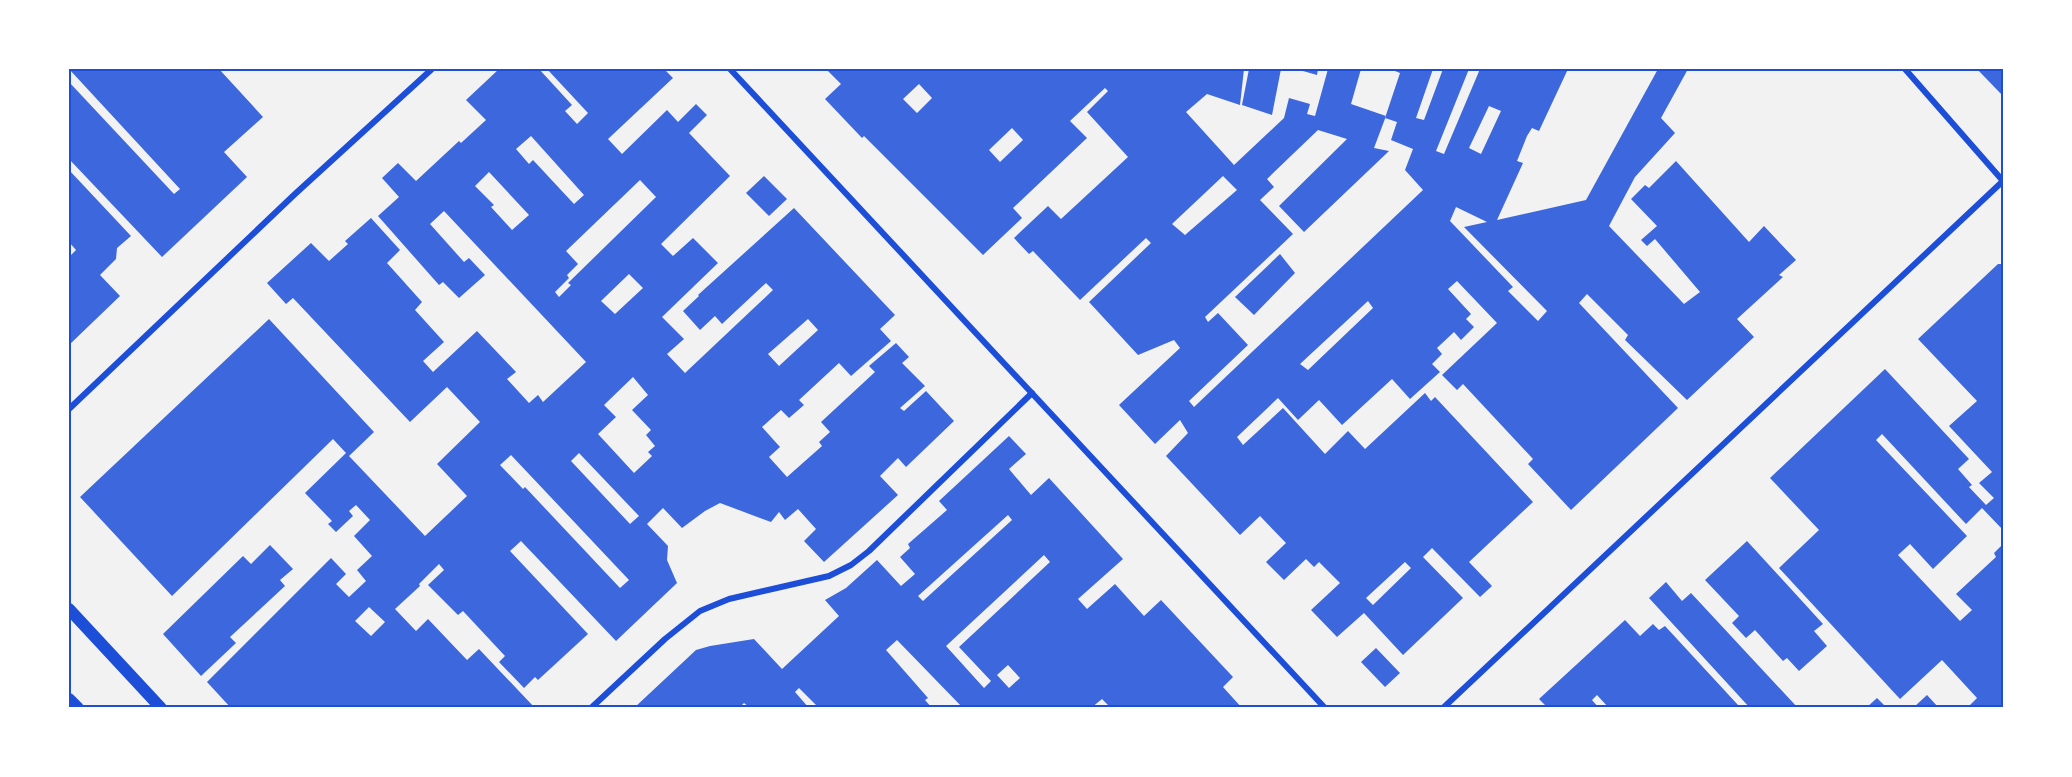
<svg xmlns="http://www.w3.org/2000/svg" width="2072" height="777" font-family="'PT Sans',sans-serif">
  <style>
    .building { fill: #3d67dc; fill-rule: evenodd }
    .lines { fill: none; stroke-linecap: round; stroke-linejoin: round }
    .minor { stroke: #1d4ed8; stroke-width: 6 }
    .secondary { stroke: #1d4ed8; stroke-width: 12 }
    .neatline { fill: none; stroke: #1d4ed8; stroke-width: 2 }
  </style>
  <rect width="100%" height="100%" fill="#f2f2f2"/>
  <g class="building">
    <polygon points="69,69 219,69 263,117 224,152 247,177 162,257 69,159 69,82 174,194 180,189"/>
    <path d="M499,69H539L572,105L565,111L577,124L588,113L547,69H664L673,78L608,139L622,154L667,110L678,122L696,104L707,115L689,133L730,176L661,244L673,256L693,238L718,263L662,317L684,339L667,354L685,373L773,290L766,283L722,324L715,316L700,330L683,311L699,296L698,295L794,208L895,315L880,329L891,341L851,376L839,363L799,400L804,405L789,418L781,410L762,427L780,447L769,457L787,477L822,446L819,442L830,432L821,422L875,372L869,366L896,343L909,357L902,363L925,386L900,408L904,411L926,391L954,421L906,467L898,458L880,476L898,495L824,562L804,541L816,529L798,509L785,520L779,512L771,522L720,503L705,511L682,528L663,508L647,524L668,546L667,560L677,583L616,641L521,541L510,551L588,634L538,680L535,677L524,688L499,662L505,656L463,611L458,615L428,585L444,570L439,564L419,584L420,586L395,609L416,631L428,619L467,660L479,649L535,708H231L207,682L331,558L346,574L336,584L349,597L366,581L357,570L372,556L354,536L370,520L356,505L349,511L353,516L336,532L328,524L332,521L305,493L346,453L333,439L172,596L80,497L269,319L374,432L349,456L425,536L467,496L437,464L480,422L447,387L410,422L293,298L286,304L267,283L311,243L329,261L348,244L345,241L371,218L400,250L387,263L422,302L415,310L444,342L423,361L433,372L477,331L516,372L507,379L529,403L538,395L543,402L586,362L444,211L430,224L464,262L469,258L485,275L459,298L443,282L439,285L378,216L399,197L382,178L398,163L416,181L459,141L461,143L486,120L466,100ZM531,136L584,195L574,204L533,160L529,164L516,149ZM489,172L529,215L512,230L491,207L494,205L475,186ZM640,180L656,197L568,283L571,285L559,297L555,292L569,278L567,275L578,264L566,251ZM629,274L643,288L615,314L601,301ZM808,319L818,330L779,366L768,354ZM633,377L648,395L632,410L651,430L646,435L655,446L648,452L652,456L634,473L598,434L616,417L604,405ZM579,453L639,516L630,524L571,461ZM511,455L629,580L620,588L525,487L523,489L500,465ZM369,607L385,622L371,636L355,621Z"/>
    <path d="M826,69H960L962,71L964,69H1244L1240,105L1207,94L1186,112L1234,165L1284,118L1289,98L1310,104L1307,114L1315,116L1328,69H1361L1351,104L1386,116L1374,148L1389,151L1304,232L1279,206L1347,139L1318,130L1267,179L1274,187L1260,200L1293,234L1205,317L1208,322L1218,313L1248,345L1189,401L1194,407L1423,190L1405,170L1413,149L1391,140L1397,122L1385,118L1400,73L1390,69H1433L1416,118L1424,120L1443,69H1469L1436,151L1444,154L1480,69H1568L1539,131L1532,128L1527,136L1517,161L1523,163L1497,220L1586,200L1658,69H1688L1661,118L1675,133L1635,177L1609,226L1684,304L1700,292L1655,239L1647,246L1641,240L1657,226L1631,199L1645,185L1649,188L1676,161L1749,242L1764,226L1796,260L1779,275L1783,277L1737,319L1754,337L1687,400L1625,340L1628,335L1587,294L1579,303L1678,408L1571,510L1528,464L1533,459L1463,384L1457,390L1442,375L1497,323L1457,281L1448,289L1471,314L1466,319L1474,327L1461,340L1454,332L1437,348L1442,354L1432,364L1440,372L1410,399L1392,379L1342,425L1319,400L1298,420L1278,398L1237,437L1243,445L1283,408L1325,454L1348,431L1365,449L1425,393L1431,401L1435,397L1533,502L1469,562L1492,586L1480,597L1432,548L1423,557L1463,598L1403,655L1364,613L1337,637L1311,610L1340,583L1319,562L1314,567L1306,559L1284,580L1266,562L1286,543L1260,516L1240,535L1166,456L1188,433L1180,420L1155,444L1119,405L1180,348L1174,340L1138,355L1089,302L1151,243L1146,238L1080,300L1033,251L1029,254L1014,238L1048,206L1061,219L1128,157L1087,112L1108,91L1105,88L1070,121L1087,138L1013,208L1022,218L983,255L864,136L862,138L825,99L841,84ZM919,84L932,98L917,113L903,99ZM1489,106L1501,111L1481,154L1469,148ZM1012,128L1023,140L1000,162L989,150ZM1223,176L1237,190L1185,235L1172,224ZM1456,207L1487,222L1464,227L1547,311L1538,321L1508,291L1513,287L1450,221ZM1368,301L1373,308L1308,370L1300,364ZM1405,562L1411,568L1373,605L1366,598Z"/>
    <polygon points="1249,69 1281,69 1272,115 1242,105"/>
    <polygon points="1296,69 1318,69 1317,75"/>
    <polygon points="1977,69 2003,69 2003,96"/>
    <polygon points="69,170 131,236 117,248 116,259 100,275 120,296 69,345 69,257 76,250 69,242"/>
    <polygon points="764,176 787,199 769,216 746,193"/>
    <polygon points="1280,254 1295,273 1254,315 1235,297"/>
    <polygon points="1998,264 2003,264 2003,530 1982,508 1966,524 1882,434 1876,440 1967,536 1933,569 1910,544 1898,555 1960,621 1972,610 1956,594 1996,557 1994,553 2003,544 2003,708 1967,708 1977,698 1942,660 1900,699 1779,568 1819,530 1770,478 1885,369 1969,459 1958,469 1972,485 1969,487 1986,505 1994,498 1979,483 1992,472 1949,426 1977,401 1918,339"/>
    <path d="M1009,436L1026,454L1009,469L1031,495L1049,478L1123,559L1078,599L1087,609L1115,584L1144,616L1161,600L1233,677L1223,687L1242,708H1111L1102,699L1091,708H963L897,640L886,650L928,698L925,700L932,708H819L799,688L795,692L809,708H750L744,703L739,708H634L696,650L710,646L754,639L782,669L839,616L825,600L846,588L877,560L901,586L915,574L900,557L910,548L908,544L947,510L939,501ZM1008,515L1012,520L923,601L918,596ZM1044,555L1050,562L959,647L991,681L984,688L946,646ZM1008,665L1020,678L1009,688L997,675Z"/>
    <polygon points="1747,541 1823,624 1814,631 1827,646 1799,671 1787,658 1783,661 1755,630 1746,638 1732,623 1739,616 1705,580"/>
    <polygon points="270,545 293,569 280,580 285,586 230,637 236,643 201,676 163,634 243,556 251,564"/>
    <polygon points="1666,582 1682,601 1691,593 1798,708 1750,708 1649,598"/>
    <polygon points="1625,620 1640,636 1653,624 1659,630 1665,626 1738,705 1735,708 1630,708 1627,705 1623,708 1609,708 1597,695 1592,700 1599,708 1548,708 1539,699"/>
    <polygon points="1376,648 1400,673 1385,687 1361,662"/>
    <polygon points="1927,695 1939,708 1913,708"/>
    <polygon points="1877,698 1887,708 1866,708"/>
  </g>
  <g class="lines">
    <g class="minor">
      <polyline points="730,69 1325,708"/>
      <polyline points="1905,69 2003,181"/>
      <polyline points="69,409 295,194 432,69"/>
      <polyline points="591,708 665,639 700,611 729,599 829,576 851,565 869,551 1032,393"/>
      <polyline points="1443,708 2003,181"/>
    </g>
    <g class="secondary">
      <polyline points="69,609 161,708"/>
      <polyline points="69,699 78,708"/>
    </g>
  </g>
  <rect width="2072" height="777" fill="none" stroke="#ffffff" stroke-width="141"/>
  <rect x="70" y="70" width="1932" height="636" class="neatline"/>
</svg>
